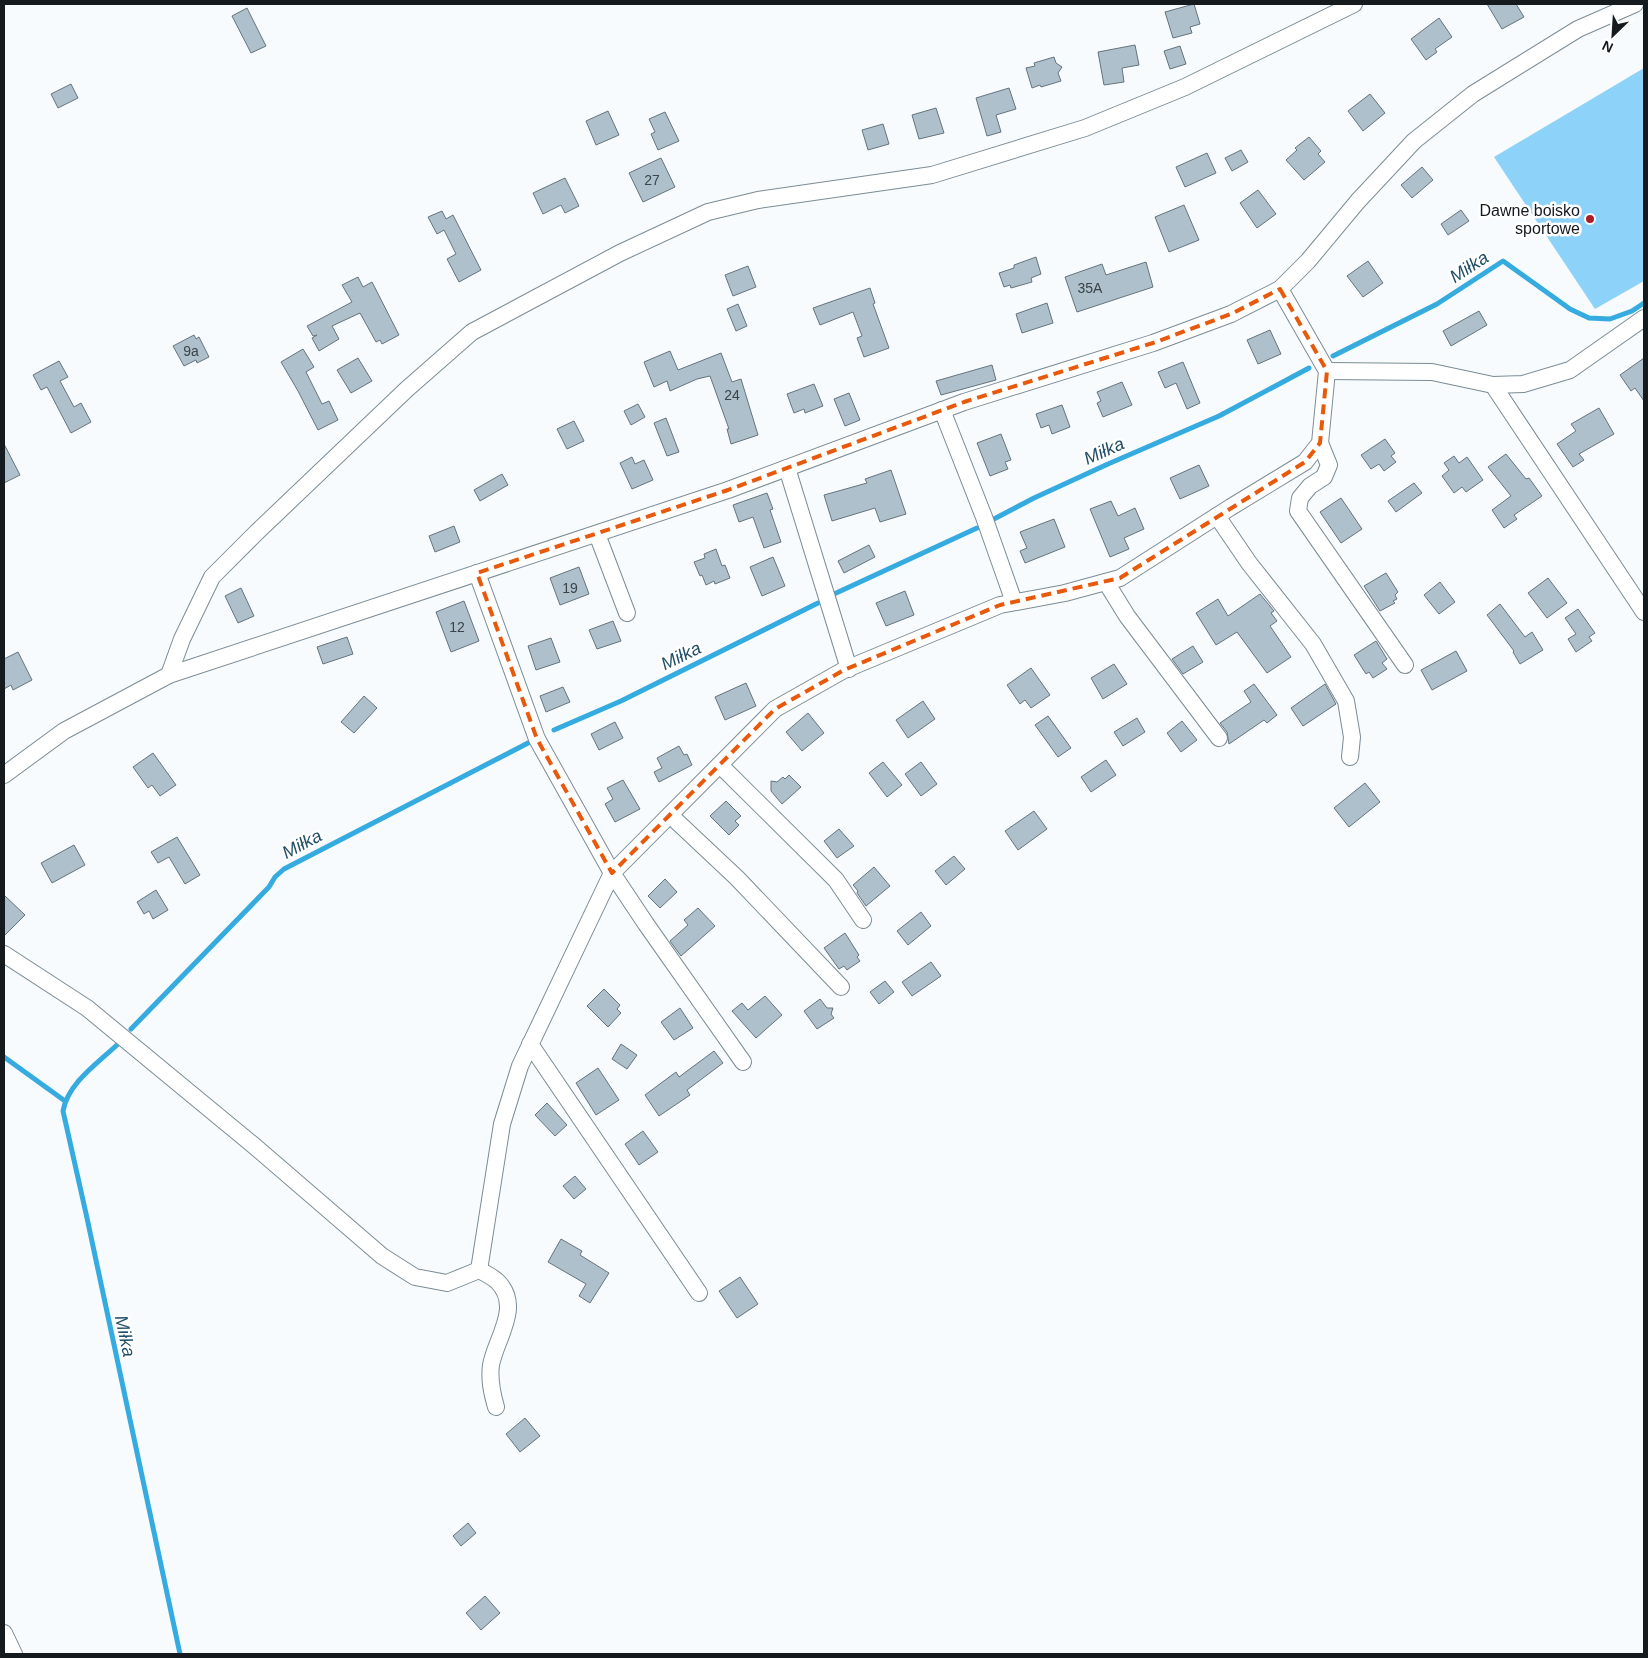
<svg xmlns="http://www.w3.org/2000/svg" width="1648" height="1658" font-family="Arial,sans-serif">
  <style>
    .green { fill: #8dd2f8 }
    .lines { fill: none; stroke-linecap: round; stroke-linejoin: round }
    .stream { stroke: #36abe0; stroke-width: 5 }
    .building { fill: #aec0cb; stroke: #64747e }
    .minor-casing { stroke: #7b8c96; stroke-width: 18 }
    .minor { stroke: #fff; stroke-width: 16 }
    .marked { fill: none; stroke: #e8590c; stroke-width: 4; stroke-dasharray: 10 6; stroke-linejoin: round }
    .poi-dot { fill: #ae1b29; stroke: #fff; stroke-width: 2 }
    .labels { text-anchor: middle; stroke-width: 5; stroke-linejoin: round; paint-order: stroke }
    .number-label { font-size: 14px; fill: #3a4449 }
    .poi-label { font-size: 16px; fill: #141a1e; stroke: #fff; text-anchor: end }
    .water-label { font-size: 18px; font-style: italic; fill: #224f66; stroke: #fff }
  </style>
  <rect width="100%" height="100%" fill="#f7fbfd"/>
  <polygon class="green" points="1644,68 1644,281 1595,309 1494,157"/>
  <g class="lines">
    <g class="stream">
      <polyline points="1333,356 1437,304 1503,261 1570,309 1589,318 1610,319 1632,311 1644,303"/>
      <polyline points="992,520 1034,498 1108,464 1219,416 1309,368"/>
      <polyline points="834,594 977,528"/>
      <polyline points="554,730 621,701 818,603"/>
      <polyline points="131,1029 269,887 275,877 284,869 530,742"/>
      <path d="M118,1044C98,1063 68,1083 63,1111L87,1218L180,1654"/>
      <polyline points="4,1057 65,1101"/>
    </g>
  </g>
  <g class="building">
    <polygon points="1194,4 1200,24 1190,27 1192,33 1173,38 1165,12"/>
    <polygon points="1487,4 1516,4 1524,17 1502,29"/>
    <polygon points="247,8 266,46 251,53 232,16"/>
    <polygon points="1439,18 1452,37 1435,49 1437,52 1426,60 1411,39"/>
    <polygon points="1135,45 1139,65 1122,68 1124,82 1104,85 1098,52"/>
    <polygon points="1180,46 1186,64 1170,69 1164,51"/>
    <polygon points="1054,57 1056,63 1062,67 1058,73 1061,81 1041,87 1040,85 1032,88 1026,68 1035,66 1034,63"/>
    <polygon points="71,84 78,98 58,108 51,94"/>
    <polygon points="1009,88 1016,109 996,115 1001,132 987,136 976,98"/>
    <polygon points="1370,94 1385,113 1363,131 1348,111"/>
    <polygon points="936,108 944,133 919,139 912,115"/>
    <polygon points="608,111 619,135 596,145 586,121"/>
    <polygon points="665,112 679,141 658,150 651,134 655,132 649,119"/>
    <polygon points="883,124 889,144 868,150 862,130"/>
    <polygon points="1309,137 1321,151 1318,154 1325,162 1304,180 1286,160 1297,150 1295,148"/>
    <polygon points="1241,150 1248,162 1232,171 1225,158"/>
    <polygon points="1207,153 1216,173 1185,187 1176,167"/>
    <polygon points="661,158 675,187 643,202 629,173"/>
    <polygon points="1422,167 1433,180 1412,198 1401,185"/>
    <polygon points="565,178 579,206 565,213 561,205 543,214 533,193"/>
    <polygon points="1258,190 1276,214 1257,228 1240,203"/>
    <polygon points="1184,205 1199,240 1169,252 1155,217"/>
    <polygon points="1461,210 1469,221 1448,235 1441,224"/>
    <polygon points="442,211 446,219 453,215 481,270 459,282 447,259 456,254 444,230 437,234 428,217"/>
    <polygon points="1036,257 1041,274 1031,278 1032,282 1011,288 1010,285 1004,287 999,273 1014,268 1014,265"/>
    <polygon points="1368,261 1383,283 1363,297 1347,276"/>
    <polygon points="1146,262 1153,287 1077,312 1065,277 1102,264 1106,275"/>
    <polygon points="748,266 756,287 733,296 725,275"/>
    <polygon points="358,277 363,287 372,282 399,335 382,344 380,340 376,342 360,313 332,326 339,339 319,351 312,338 317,335 313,336 307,326 352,302 342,285"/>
    <polygon points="870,288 875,303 873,304 889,348 864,357 857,338 862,336 853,312 820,325 813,308"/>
    <polygon points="1047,303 1053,323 1022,333 1016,314"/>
    <polygon points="738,304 747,326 736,331 727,309"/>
    <polygon points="1479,311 1487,325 1451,346 1443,331"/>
    <polygon points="1270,330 1281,354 1258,364 1247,340"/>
    <polygon points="194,335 196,339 199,337 209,357 197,363 196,360 184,366 173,346"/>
    <polygon points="303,349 314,367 306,372 322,404 329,401 338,420 318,430 298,391 281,362"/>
    <polygon points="670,351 678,370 721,353 732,382 741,379 758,435 731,444 727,429 729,429 710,376 697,379 670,391 667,381 654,387 644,362"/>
    <polygon points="358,358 372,381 351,393 337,370"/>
    <polygon points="1644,358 1644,401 1635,388 1631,391 1620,375"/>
    <polygon points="59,361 68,377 60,381 74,407 81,403 91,422 71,433 47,387 41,390 33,375"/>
    <polygon points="1183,362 1200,403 1187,409 1176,383 1165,388 1158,372"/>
    <polygon points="992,365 996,380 941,395 936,381"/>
    <polygon points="1122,382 1132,405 1103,417 1097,403 1101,401 1097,392"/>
    <polygon points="814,384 823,406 805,413 804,409 794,413 787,394"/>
    <polygon points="849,393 860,420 845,426 834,399"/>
    <polygon points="638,404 645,417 631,425 624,411"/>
    <polygon points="1062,405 1070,427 1052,434 1049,425 1041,428 1036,414"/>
    <polygon points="1599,408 1614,434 1579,454 1584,460 1573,467 1557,444 1576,431 1571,424"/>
    <polygon points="666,418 679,452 667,456 654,423"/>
    <polygon points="574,421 584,441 567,449 557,429"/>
    <polygon points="1001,434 1011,460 1005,462 1008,469 990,476 977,443"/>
    <polygon points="1385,439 1395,453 1391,456 1396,462 1384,471 1379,464 1371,469 1361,455"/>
    <polygon points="4,444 20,475 4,483"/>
    <polygon points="1506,454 1526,479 1529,478 1542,496 1514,515 1517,519 1504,528 1492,510 1511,496 1488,467"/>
    <polygon points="1454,456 1459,463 1467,457 1483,480 1466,492 1462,487 1454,493 1442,476 1449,470 1444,463"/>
    <polygon points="632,457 635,464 644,460 653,480 632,489 620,463"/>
    <polygon points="1199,465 1209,486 1180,499 1170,478"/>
    <polygon points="891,470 906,514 880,522 875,508 832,521 824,495 867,483 865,479"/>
    <polygon points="502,474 508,485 480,501 474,490"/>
    <polygon points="1414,483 1422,493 1396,512 1388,501"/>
    <polygon points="767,493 773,509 770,510 781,542 764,548 753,517 739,522 733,505"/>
    <polygon points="1341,498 1362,529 1341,543 1320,512"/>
    <polygon points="1111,501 1118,516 1135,508 1144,529 1124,538 1129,549 1110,557 1090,509"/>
    <polygon points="1054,519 1065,547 1025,563 1020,551 1027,548 1020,532"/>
    <polygon points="454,526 460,542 435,552 429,536"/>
    <polygon points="869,545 875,557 844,573 838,561"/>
    <polygon points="716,549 722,566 725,565 730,578 715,584 714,581 706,585 702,575 700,576 694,562 705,558 704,554"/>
    <polygon points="773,557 785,586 762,596 750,567"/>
    <polygon points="579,567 589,594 560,605 550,578"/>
    <polygon points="1386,573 1398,592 1395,595 1397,599 1393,601 1395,603 1380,611 1364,586"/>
    <polygon points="1548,578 1567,603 1547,618 1528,593"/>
    <polygon points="1440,582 1455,602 1439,614 1424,595"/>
    <polygon points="241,588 254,616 238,623 225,596"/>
    <polygon points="905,591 914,615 886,626 876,603"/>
    <polygon points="1260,594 1274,611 1271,613 1277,621 1270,626 1291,657 1267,673 1237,632 1216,645 1196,613 1218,599 1228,616"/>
    <polygon points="464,601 479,641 451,652 436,612"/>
    <polygon points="1500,604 1525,637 1532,632 1543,650 1520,664 1513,652 1514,651 1487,615"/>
    <polygon points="1578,609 1595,633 1589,637 1592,641 1576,652 1568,639 1576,634 1565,618"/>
    <polygon points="613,621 621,641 597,649 589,630"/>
    <polygon points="347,637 353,654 323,664 317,647"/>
    <polygon points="551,638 560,662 536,670 528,646"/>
    <polygon points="1376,641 1387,659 1382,663 1387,669 1373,678 1369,672 1366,674 1354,655"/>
    <polygon points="1193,646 1203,662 1183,674 1172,659"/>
    <polygon points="1456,651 1467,671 1432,690 1421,670"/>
    <polygon points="18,652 32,680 13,690 11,685 4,689 4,659"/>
    <polygon points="1114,664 1127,684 1103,699 1091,678"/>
    <polygon points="1031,668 1050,695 1031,708 1025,700 1020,704 1007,685"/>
    <polygon points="746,683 756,706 725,720 715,697"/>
    <polygon points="1254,684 1277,715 1267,723 1264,720 1229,744 1227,732 1220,723 1251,702 1244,691"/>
    <polygon points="1325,684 1336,704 1303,726 1291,708"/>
    <polygon points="563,687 570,702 546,712 540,696"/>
    <polygon points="364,696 377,708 354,733 341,722"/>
    <polygon points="923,701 935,719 908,738 896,720"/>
    <polygon points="808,713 824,733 802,751 786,732"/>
    <polygon points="1048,716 1071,748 1058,757 1035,725"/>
    <polygon points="1137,718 1145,732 1123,746 1114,732"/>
    <polygon points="1182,721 1197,740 1181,752 1167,733"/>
    <polygon points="615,722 623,738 599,750 591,734"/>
    <polygon points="679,746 684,755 687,754 692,765 659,782 654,772 662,768 657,758"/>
    <polygon points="153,753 176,785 160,796 152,785 148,788 133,767"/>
    <polygon points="1106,760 1116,775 1091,792 1081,777"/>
    <polygon points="883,762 902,785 887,797 869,773"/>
    <polygon points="921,762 937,784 921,796 905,774"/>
    <polygon points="789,775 801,787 782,804 771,791 771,781 777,782 783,777 785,779"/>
    <polygon points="623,780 640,809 615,822 605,804 613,799 607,788"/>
    <polygon points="1365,783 1380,802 1349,827 1334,808"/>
    <polygon points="726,801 741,816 735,821 739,825 729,835 710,816"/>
    <polygon points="1034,811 1047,829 1018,850 1005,831"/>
    <polygon points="839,829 854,846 837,858 824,841"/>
    <polygon points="177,837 200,875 185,884 169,857 158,863 151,852"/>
    <polygon points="74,845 85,865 52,883 41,863"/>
    <polygon points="954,856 965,869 946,885 935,871"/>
    <polygon points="874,867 890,886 866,906 857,893 858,891 853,885"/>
    <polygon points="665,879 677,892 660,908 648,896"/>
    <polygon points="156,890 168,910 153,919 149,911 144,914 137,902"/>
    <polygon points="4,895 25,915 4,936"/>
    <polygon points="698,908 715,926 681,956 670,941 688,925 684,920"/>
    <polygon points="921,912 931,926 908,945 897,931"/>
    <polygon points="845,933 859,955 857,957 860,961 847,970 844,966 839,969 824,948"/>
    <polygon points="931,962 941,976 912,996 902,982"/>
    <polygon points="885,981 894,992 879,1004 870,992"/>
    <polygon points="604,989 620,1005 617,1009 621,1013 608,1027 587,1006"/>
    <polygon points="765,996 782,1015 756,1038 732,1011 742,1003 748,1010"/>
    <polygon points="820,999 827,1008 833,1008 831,1014 834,1018 817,1029 804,1011"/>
    <polygon points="680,1008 693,1028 674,1040 661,1022"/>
    <polygon points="621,1044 637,1055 627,1069 612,1059"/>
    <polygon points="714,1051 723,1063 687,1090 690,1095 659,1116 645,1095 676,1072 679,1077"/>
    <polygon points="598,1068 619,1100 596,1115 576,1083"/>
    <polygon points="547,1103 567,1125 555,1136 535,1115"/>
    <polygon points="643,1131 658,1152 639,1165 625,1144"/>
    <polygon points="575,1176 586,1189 574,1199 563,1186"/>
    <polygon points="561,1239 582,1251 580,1255 609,1273 590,1303 579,1296 586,1284 548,1262"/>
    <polygon points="740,1277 758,1304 737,1318 719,1291"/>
    <polygon points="525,1418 540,1436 520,1452 506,1434"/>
    <polygon points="468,1523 476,1533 461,1546 453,1536"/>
    <polygon points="485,1596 500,1613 481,1630 466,1613"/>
  </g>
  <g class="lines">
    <defs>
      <g id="minor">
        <polyline points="1327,371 1432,372 1493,385 1644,612"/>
        <polyline points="1493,385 1523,384 1570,370 1644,318"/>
        <polyline points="942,410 984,517 1014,602"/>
        <polyline points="1320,443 1329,465 1324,477 1310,486 1300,498 1298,511 1405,665"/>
        <polyline points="787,468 849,669"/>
        <polyline points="1217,516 1249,563 1313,644 1346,701 1352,737 1350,757"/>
        <polyline points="597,534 627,613"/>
        <polyline points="477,573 537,739 612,873 520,1066 502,1124 479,1270"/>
        <polyline points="1106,582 1127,616 1219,738"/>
        <polyline points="169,675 182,639 212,577 257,532 407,389 472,332 620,253 708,212 758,200 932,175 1085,128 1185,87 1354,4"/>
        <polyline points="720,765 836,880 863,920"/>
        <polyline points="4,775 64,731 169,675 728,490 964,402 1153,343 1231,314 1280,289 1308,261 1358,201 1414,141 1473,94 1578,29 1635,4"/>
        <polyline points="670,815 737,878 841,987"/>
        <polyline points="4,954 87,1008 252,1144 382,1256 415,1277 447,1283 479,1270"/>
        <polyline points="530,1044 699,1293"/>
        <polyline points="743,1062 646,924 612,873 775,709 844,670 1000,605 1065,593 1120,578 1231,507 1305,462 1320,443 1327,371 1280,289"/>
        <path d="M479,1270C485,1273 493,1277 498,1282C522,1307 496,1338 491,1365C489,1380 492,1393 496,1407"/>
        <polyline points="4,1633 14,1654"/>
      </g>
    </defs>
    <use href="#minor" class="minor-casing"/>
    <use href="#minor" class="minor"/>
  </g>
  <path class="marked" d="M1280,289L1327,371L1320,443L1305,462L1120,578L1000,605L844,670L775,709L612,873L537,739L477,573L728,490L964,402L1153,343L1231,314Z"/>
  <circle class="poi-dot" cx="1590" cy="219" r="5"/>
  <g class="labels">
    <g class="number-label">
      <text x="652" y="185">27</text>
      <text x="1090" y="293">35A</text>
      <text x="191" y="356">9a</text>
      <text x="732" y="400">24</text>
      <text x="570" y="593">19</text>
      <text x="457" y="632">12</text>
    </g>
    <g class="poi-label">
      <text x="1580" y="216">Dawne boisko<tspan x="1580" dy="18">sportowe</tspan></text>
    </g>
    <g class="water-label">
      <text transform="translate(1469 267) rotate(-33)" y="6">Miłka</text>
      <text transform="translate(1104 451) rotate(-24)" y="6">Miłka</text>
      <text transform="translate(681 656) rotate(-26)" y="6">Miłka</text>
      <text transform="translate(302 844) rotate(-28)" y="6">Miłka</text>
      <text transform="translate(125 1336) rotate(78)" y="6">Miłka</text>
    </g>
  </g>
  <rect width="1648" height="1658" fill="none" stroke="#141a1e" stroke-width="10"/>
  <g transform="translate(1613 35) rotate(205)" stroke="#ffffff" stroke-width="4" paint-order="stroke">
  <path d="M0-4L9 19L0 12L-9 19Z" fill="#141a1e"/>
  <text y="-8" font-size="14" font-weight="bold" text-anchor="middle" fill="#141a1e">N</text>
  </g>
</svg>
